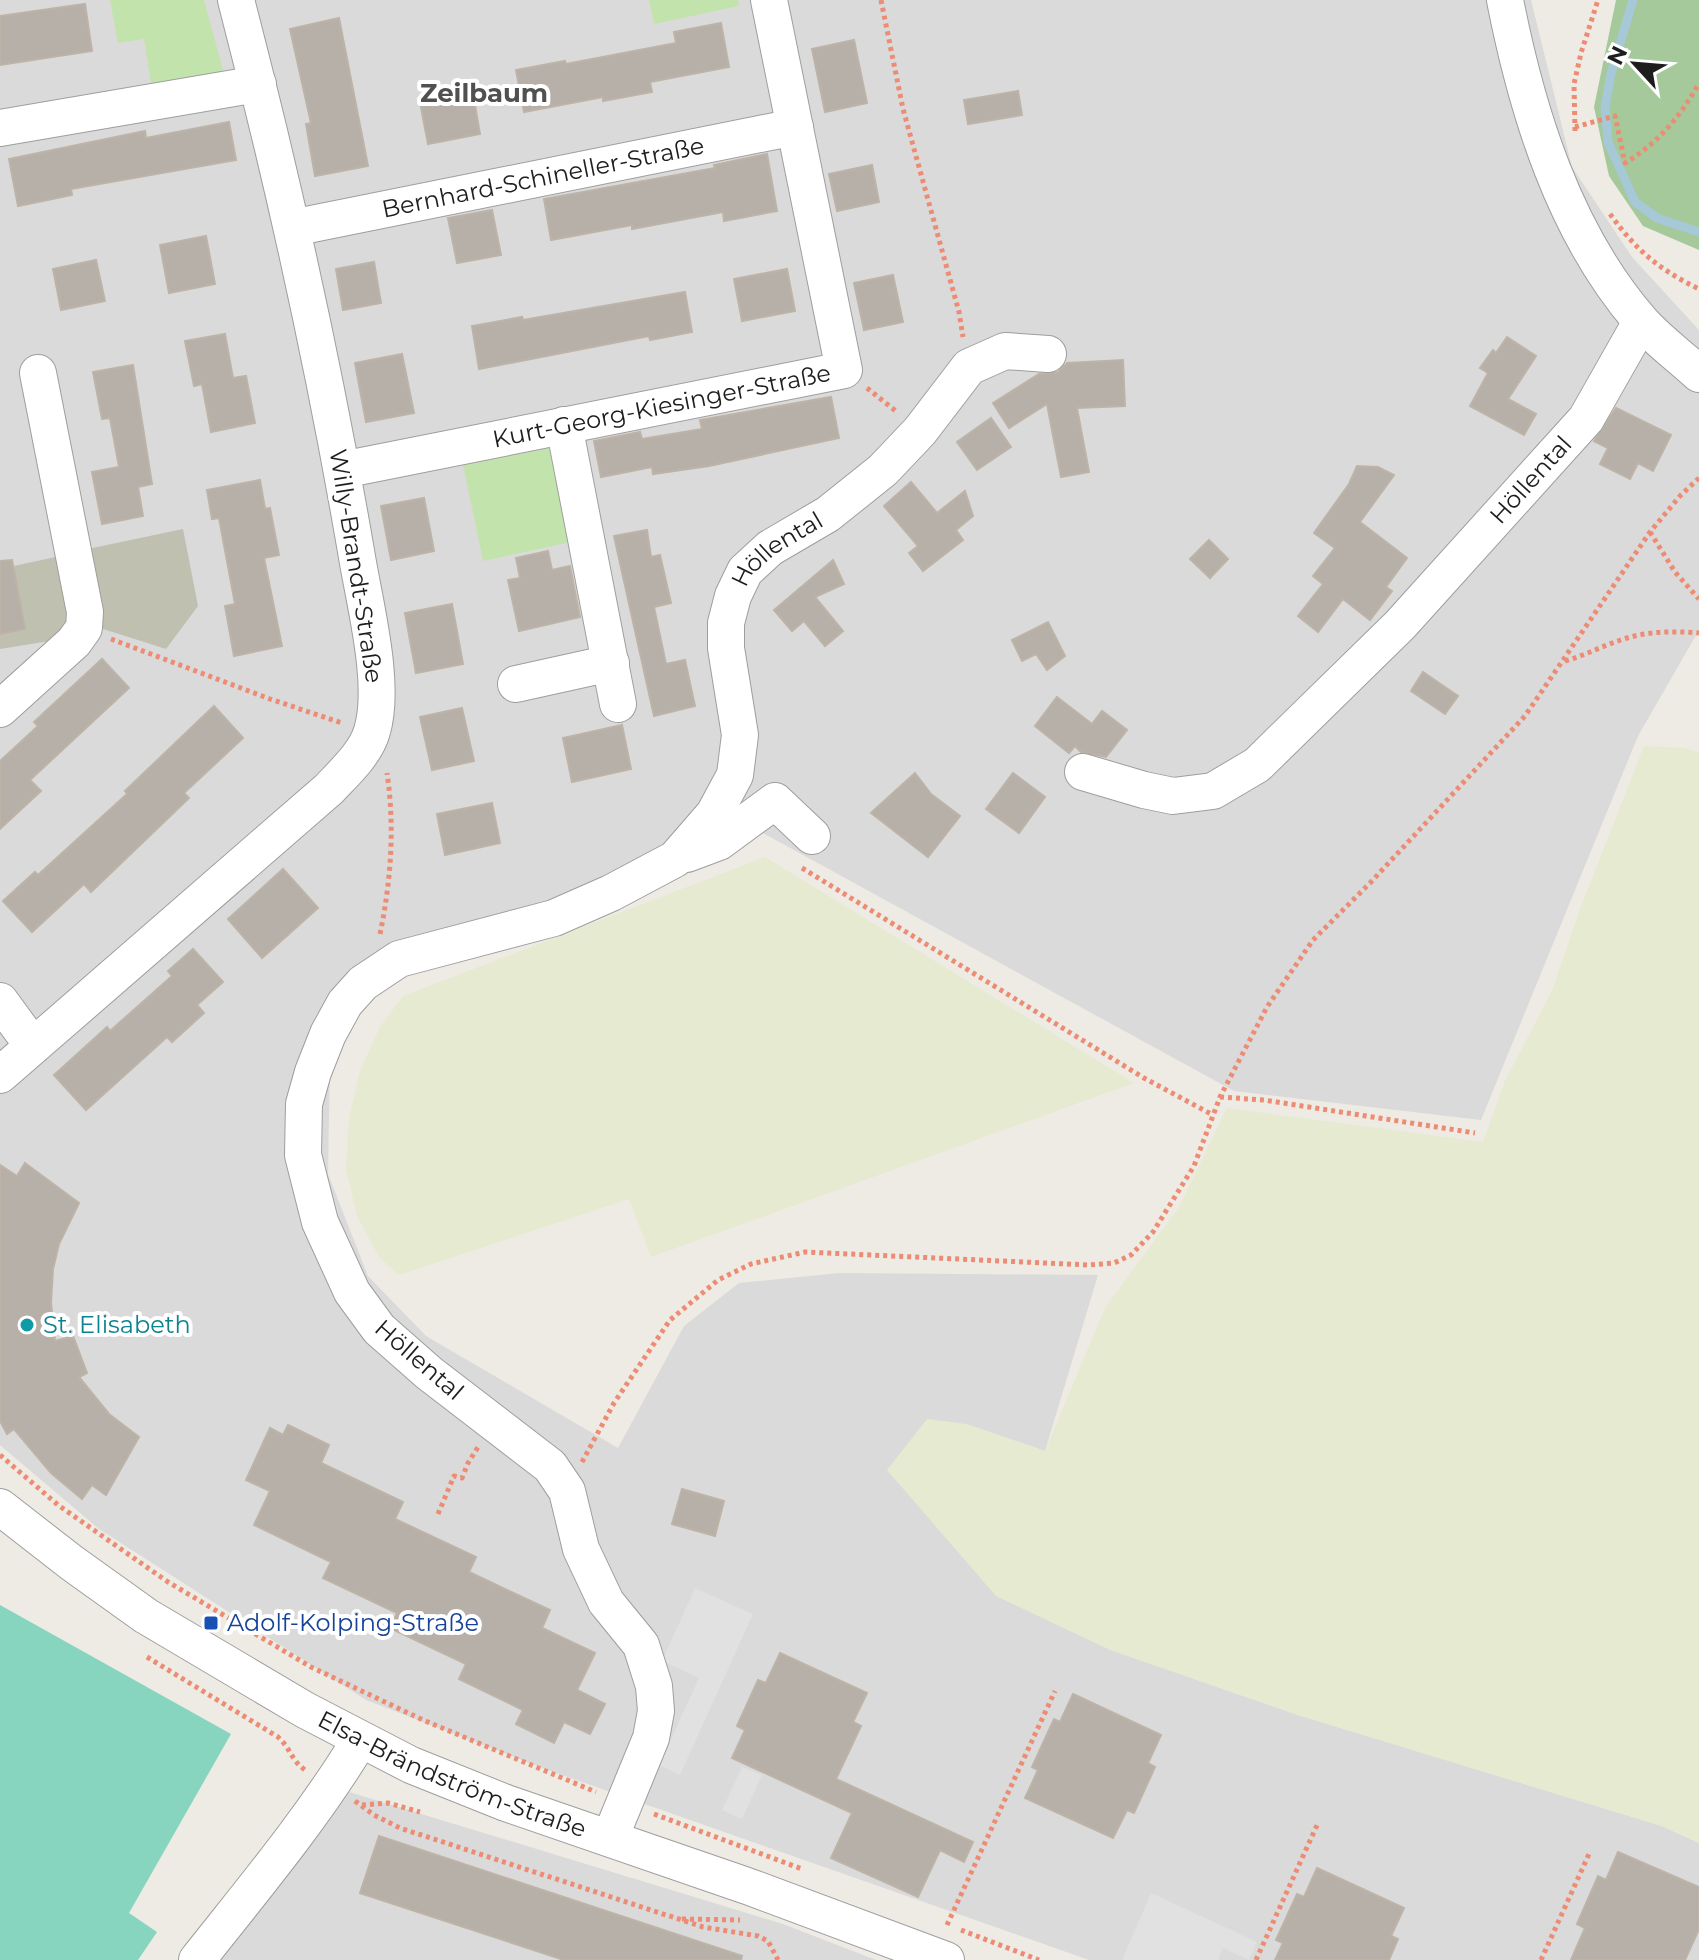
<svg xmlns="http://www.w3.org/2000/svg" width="1699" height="1960" font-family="Montserrat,sans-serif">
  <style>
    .residential { fill: #dadada }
    .construction { fill: #bfc0b0 }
    .farmland { fill: #e6ead0 }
    .grass { fill: #c3e3ad }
    .forest { fill: #a5c99b }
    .pitch { fill: #88d5bf }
    .parking { fill: #e1e1e1 }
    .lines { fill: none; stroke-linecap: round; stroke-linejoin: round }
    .stream { stroke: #a7c8d7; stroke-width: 9 }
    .building { fill: #b6b0a9; stroke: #bdb3a7; stroke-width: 2 }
    .minor-casing { stroke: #9e9e9e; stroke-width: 38 }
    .path { stroke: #ed8c74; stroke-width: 5; stroke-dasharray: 4 4; stroke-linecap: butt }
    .minor { stroke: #fff; stroke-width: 36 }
    .culture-dot { fill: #0f9aa8; stroke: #fff; stroke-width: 3 }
    .transit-dot { fill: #1a4fb4; stroke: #fff; stroke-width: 3 }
    .labels { text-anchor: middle; stroke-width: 8; stroke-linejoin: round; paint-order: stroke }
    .street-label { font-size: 24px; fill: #1d1d1d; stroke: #fff }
    .culture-label { font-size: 24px; fill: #0d838f; stroke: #fff; text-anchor: start }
    .transit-label { font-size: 24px; fill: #164399; stroke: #fff; text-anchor: start }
    .neighbourhood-label { font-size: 26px; font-weight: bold; fill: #505050; stroke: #fff }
  </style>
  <rect width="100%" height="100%" fill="#edebe3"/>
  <g class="residential">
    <polygon points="0,0 1531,0 1572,167 1632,257 1699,330 1699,630 1638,736 1481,1120 1234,1091 761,832 384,976 330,1057 328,1174 368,1276 426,1336 618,1448 684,1326 739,1283 840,1273 1098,1275 1045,1451 966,1424 1108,1649 1298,1715 1662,1826 1699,1843 1699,1960 1089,1960 545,1769 366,1700 99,1529 0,1445"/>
    <polygon points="323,1784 783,1924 876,1960 212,1960"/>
  </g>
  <g class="construction">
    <polygon points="183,529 198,606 166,649 100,628 88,549"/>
    <polygon points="60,556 72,619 62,639 0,649 0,569"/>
  </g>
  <g class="farmland">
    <polygon points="1644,746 1684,748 1699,752 1699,1843 1662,1826 1298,1715 1108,1649 996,1596 887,1470 927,1419 966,1424 1045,1451 1105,1308 1179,1207 1227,1108 1483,1142 1505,1081 1552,991 1580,909"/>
    <polygon points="765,857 1134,1083 651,1257 629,1199 399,1275 379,1257 357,1216 346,1168 349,1118 360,1071 380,1027 403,996"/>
  </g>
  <g class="grass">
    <polygon points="110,0 204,0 223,70 216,81 152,89 144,39 118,43"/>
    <polygon points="649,0 738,0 739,6 654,24"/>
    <polygon points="535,439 552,448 571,542 483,561 461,455"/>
  </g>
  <polygon class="forest" points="1616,0 1699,0 1699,250 1643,226 1609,176 1594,107"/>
  <polygon class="pitch" points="0,1605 231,1734 129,1913 157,1932 138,1960 0,1960"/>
  <g class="parking">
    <polygon points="695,1588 753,1614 680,1775 659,1765 699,1678 662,1661"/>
    <polygon points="742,1767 762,1775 742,1819 722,1810"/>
    <polygon points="1151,1893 1257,1942 1249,1960 1223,1948 1218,1960 1122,1960"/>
  </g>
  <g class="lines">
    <polyline class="stream" points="1633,0 1611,74 1605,107 1608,142 1635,202 1657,218 1699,232"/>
  </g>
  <g class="building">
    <polygon points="85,4 92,51 0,65 0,16"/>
    <polygon points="339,18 368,166 315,176 306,124 311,123 290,29"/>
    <polygon points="721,23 729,67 650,82 652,92 603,101 603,97 524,112 516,70 565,61 566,64 676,43 674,32"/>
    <polygon points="854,40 867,103 825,112 812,49"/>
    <polygon points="472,88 480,134 428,144 419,97"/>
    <polygon points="1018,91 1022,115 968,124 964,100"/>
    <polygon points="229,122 236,160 71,189 72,195 18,206 9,159 145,131 146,138"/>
    <polygon points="767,154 777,211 724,221 723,212 632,229 632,225 551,240 544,199 715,168 714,165"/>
    <polygon points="872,165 879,202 837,211 829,174"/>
    <polygon points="492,210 501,255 457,263 448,218"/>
    <polygon points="206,236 215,284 169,293 160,245"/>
    <polygon points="96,260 105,301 61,310 53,269"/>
    <polygon points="374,262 381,303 343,310 336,269"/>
    <polygon points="787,269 795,311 742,321 734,279"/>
    <polygon points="893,275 903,322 864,330 854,283"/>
    <polygon points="685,292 692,332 650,340 649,336 479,369 472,326 522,317 523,320"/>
    <polygon points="225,334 233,378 246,376 255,423 211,432 202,384 194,386 185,341"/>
    <polygon points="1507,337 1536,356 1508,399 1536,414 1524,435 1470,406 1488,373 1480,368 1493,350 1496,353"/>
    <polygon points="402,354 414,413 366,422 355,363"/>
    <polygon points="1123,360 1125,406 1077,408 1089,472 1061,477 1047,404 1009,428 993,403 1039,374 1058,372 1067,363"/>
    <polygon points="133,365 152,484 138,487 143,516 102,524 92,472 119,467 110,418 102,419 93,372"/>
    <polygon points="831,397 839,438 709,466 653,474 652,467 601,477 594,441 640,432 642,439 702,429 700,420"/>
    <polygon points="1616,408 1671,435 1653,471 1638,463 1630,479 1600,464 1608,448 1594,441"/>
    <polygon points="991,418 1011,447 977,470 957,442"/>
    <polygon points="1357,466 1378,467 1394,475 1360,522 1407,558 1386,587 1392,591 1370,620 1343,599 1318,632 1298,616 1323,584 1313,576 1335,548 1314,533 1349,484"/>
    <polygon points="260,480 265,509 270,508 279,555 264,558 282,646 234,656 225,606 235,604 219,518 212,519 207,490"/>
    <polygon points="911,482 937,513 965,491 973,516 956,530 963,540 923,571 909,553 918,546 884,506"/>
    <polygon points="424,498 434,551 391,560 381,506"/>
    <polygon points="647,530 651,557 660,555 671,603 654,607 666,664 685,660 695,706 654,716 614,536"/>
    <polygon points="1209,540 1228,559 1210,578 1190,559"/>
    <polygon points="548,551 552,570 570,566 580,617 519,631 508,580 520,578 516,558"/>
    <polygon points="12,560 25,629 0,634 0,561"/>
    <polygon points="833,560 844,584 815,597 843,631 825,646 804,621 792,631 774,610"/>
    <polygon points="452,604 463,664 416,673 405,613"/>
    <polygon points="1048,622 1065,656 1047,670 1036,654 1022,661 1012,640"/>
    <polygon points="102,659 129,688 30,780 41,791 0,829 0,761 38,726 34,722"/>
    <polygon points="1423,672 1458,696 1445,714 1411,691"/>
    <polygon points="1057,697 1092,724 1102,711 1127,730 1106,757 1081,752 1075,746 1069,753 1035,726"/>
    <polygon points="214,706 243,738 184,793 189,798 91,892 84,884 32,932 3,901 35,872 38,875 127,794 125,791"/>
    <polygon points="462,708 474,761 432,770 420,717"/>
    <polygon points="622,725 631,769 572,782 563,738"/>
    <polygon points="915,773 931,794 960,816 928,857 871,813"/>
    <polygon points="1013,773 1045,797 1019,833 986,809"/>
    <polygon points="492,803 500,843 445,855 437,814"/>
    <polygon points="283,869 318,908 262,958 228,919"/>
    <polygon points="193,949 223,982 197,1005 204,1013 172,1042 167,1037 86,1110 54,1075 107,1027 110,1031 172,976 168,971"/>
    <polygon points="25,1163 79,1203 59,1244 53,1269 51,1303 55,1341 73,1336 87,1373 79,1377 109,1414 139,1437 106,1495 92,1485 82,1499 51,1473 14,1429 7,1434 0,1421 0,1165 17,1176"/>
    <polygon points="288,1425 329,1445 321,1463 403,1502 395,1519 476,1557 469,1572 550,1610 542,1628 595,1653 577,1690 605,1704 590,1734 564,1722 554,1743 516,1724 523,1710 459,1679 466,1664 390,1628 397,1613 323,1578 331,1562 254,1525 270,1491 246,1480 270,1428 283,1435"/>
    <polygon points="682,1489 724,1501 715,1536 672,1524"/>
    <polygon points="780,1653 867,1693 853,1722 861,1726 836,1779 973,1842 964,1862 940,1850 918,1897 831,1858 852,1813 732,1758 745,1730 737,1726 758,1680 766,1683"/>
    <polygon points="1073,1694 1161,1735 1148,1763 1155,1767 1134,1813 1127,1810 1113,1838 1025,1798 1038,1770 1032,1767 1054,1719 1060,1722"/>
    <polygon points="379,1836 742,1956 741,1960 564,1960 360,1893"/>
    <polygon points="1618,1852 1699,1887 1699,1929 1685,1960 1571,1960 1585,1928 1577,1924 1598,1876 1606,1880"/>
    <polygon points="1317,1868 1404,1908 1391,1936 1398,1939 1389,1960 1275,1960 1283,1943 1276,1940 1297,1894 1304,1897"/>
  </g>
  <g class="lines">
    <defs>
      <g id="minor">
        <path d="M1505,0C1527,112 1564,232 1640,320C1657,340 1680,356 1699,374"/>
        <polyline points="0,128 258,84"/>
        <path id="s1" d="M292,228L795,127"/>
        <polyline points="564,425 618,704"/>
        <path id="s2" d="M342,470L844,370L769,0"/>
        <polyline points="516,684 611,663"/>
        <polyline points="0,709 74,642 84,628 85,612 38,373"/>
        <path id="s3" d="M1083,772L1144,790L1173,796L1213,791L1257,765L1400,625L1586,419L1641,322"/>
        <polyline points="687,854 719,842 775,801 812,836"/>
        <polyline points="0,1001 33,1046"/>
        <path d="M0,1075L329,789C344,773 366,753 372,731C386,685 365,605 357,557C325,370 284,184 236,0"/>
        <path id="s4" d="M0,1507L72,1563L146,1616L305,1710L411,1765L506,1803L747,1886L946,1960"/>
        <path id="s5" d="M610,1838L651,1738L656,1711L654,1686L641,1645L606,1602L581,1549L567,1491L550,1466L429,1373L379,1329L352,1292L320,1222L303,1155L304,1104L313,1072L328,1034L345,1003L363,983L399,959L554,918L611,893L675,859L714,814L735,775L740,735L726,648V623L733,596L745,571L770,548L828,514L883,470L920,431L969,367L1005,351L1048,354"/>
        <path d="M197,1960C254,1888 312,1819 360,1740"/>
      </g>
    </defs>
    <use href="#minor" class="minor-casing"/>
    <g class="path">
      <polyline points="881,0 903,109 959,312 963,337"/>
      <path d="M1575,127L1615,116L1625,163C1658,143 1681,116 1699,83"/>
      <polyline points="1575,131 1574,84 1581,53 1598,0"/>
      <path d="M1610,214C1636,250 1658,269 1699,289"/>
      <polyline points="867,388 897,412"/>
      <polyline points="1650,532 1675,572 1699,599"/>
      <polyline points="111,639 270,699 342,723"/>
      <path d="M1565,661C1586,655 1604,645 1624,639C1648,631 1674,631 1699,633"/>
      <polyline points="802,868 1144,1078 1213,1115"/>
      <path d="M380,934C391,881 395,827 387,773"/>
      <polyline points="1220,1097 1264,1100 1475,1133"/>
      <polyline points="0,1455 58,1505 168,1582 311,1667 423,1720 596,1792"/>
      <polyline points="582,1462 614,1403 670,1320 718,1280 751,1264 805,1252 1089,1265 1114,1263 1131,1255 1153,1232 1194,1166 1220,1097 1267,1007 1313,940 1371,882 1525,716 1650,532 1680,496 1699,478"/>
      <polyline points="438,1514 454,1476 462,1478 468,1463 478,1447"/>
      <path d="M147,1657L278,1737C291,1749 291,1760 305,1770"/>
      <polyline points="355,1801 374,1815 400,1828 703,1927 758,1936 768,1941 778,1960"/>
      <polyline points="362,1805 388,1803 420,1812"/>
      <polyline points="654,1814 802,1869"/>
      <polyline points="682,1919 740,1920"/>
      <polyline points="947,1925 1055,1691"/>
      <polyline points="961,1930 1039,1960"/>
      <polyline points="1256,1960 1318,1823"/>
      <polyline points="1541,1960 1589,1854"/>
    </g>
    <use href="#minor" class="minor"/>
  </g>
  <circle class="culture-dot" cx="27" cy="1325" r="8"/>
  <rect class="transit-dot" x="203" y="1615" width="16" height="16" rx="4"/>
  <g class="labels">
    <g class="street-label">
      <text dy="8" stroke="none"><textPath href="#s1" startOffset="256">Bernhard-Schineller-Straße</textPath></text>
      <text dy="8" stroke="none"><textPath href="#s2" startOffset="326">Kurt-Georg-Kiesinger-Straße</textPath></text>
      <text dy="8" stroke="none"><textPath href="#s3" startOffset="580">Höllental</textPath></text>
      <text dy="8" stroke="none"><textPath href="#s5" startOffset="1696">Höllental</textPath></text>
      <text transform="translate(356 566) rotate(81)" y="8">Willy-Brandt-Straße</text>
      <text transform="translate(419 1360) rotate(41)" y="8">Höllental</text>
      <text dy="8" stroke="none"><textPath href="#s4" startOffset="528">Elsa-Brändström-Straße</textPath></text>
    </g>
    <g class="culture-label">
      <text x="43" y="1333">St. Elisabeth</text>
    </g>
    <g class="transit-label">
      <text x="227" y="1631">Adolf-Kolping-Straße</text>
    </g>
    <g class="neighbourhood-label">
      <text x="484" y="102">Zeilbaum</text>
    </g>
  </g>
  <g transform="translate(1635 64) rotate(296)" stroke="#ffffff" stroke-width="6" paint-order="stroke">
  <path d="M0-6L14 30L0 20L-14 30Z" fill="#1d1d1d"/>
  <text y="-12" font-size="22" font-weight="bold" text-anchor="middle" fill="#1d1d1d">N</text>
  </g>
</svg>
